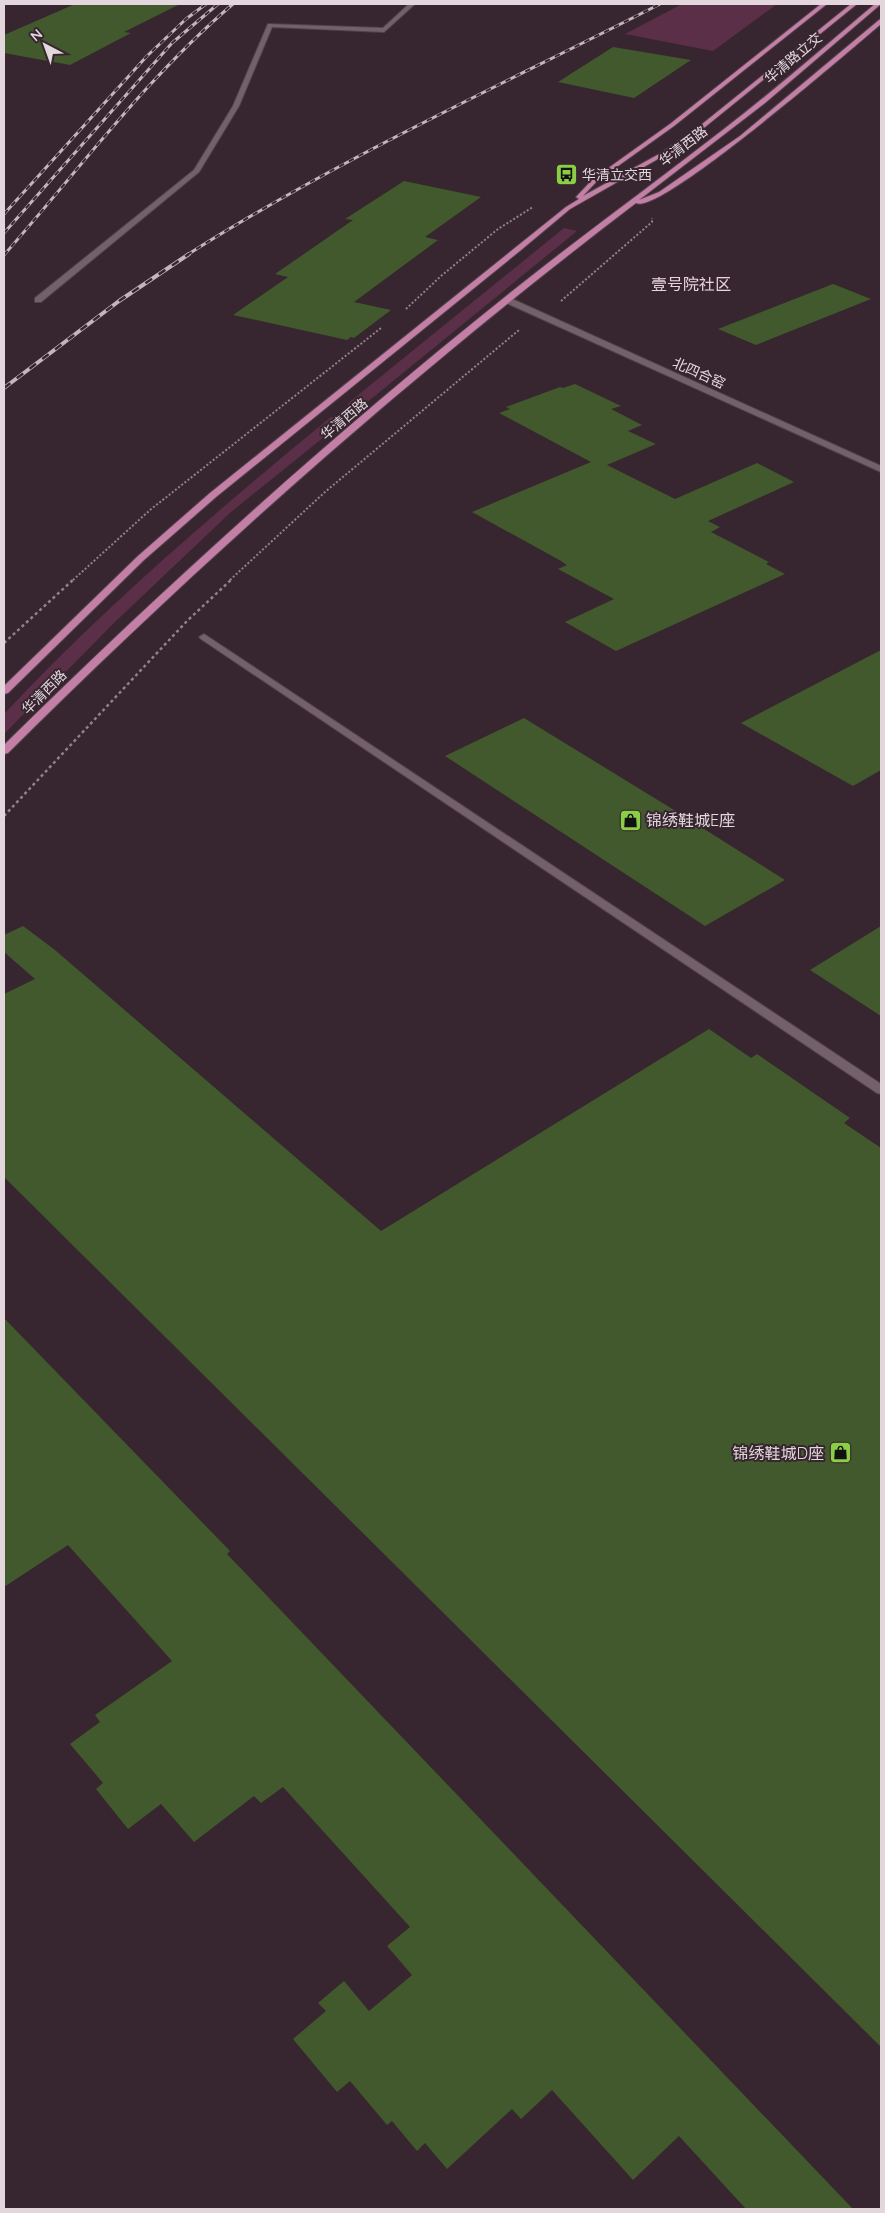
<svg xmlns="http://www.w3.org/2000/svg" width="885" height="2213" font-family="Quicksand,'Noto Sans SC',sans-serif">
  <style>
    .green { fill: #5c2f49 }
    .building { fill: #41592c }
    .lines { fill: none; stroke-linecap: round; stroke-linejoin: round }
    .lane-casing { stroke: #51434a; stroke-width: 2 }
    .street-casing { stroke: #51434a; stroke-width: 2 }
    .secondary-casing { stroke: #51434a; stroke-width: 2 }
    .primary-casing { stroke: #51434a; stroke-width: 2 }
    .path-far1 { stroke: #91828a; stroke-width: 2; stroke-dasharray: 2 2; stroke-linecap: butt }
    .path { stroke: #91828a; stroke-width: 2.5; stroke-dasharray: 3 3; stroke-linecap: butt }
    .lane { fill: #74606a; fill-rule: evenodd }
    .street { fill: #74606a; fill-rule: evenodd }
    .secondary { fill: #74606a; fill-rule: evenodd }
    .primary { fill: #c47fa6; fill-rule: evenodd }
    .rail-far1-casing { stroke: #c2b5bc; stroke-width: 3 }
    .rail-casing { stroke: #c2b5bc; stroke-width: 4 }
    .rail-far1 { stroke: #37262f; stroke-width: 2; stroke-dasharray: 5.5; stroke-linecap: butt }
    .rail { stroke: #37262f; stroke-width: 2.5; stroke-dasharray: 8; stroke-linecap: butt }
    .labels { text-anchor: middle; stroke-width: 4; stroke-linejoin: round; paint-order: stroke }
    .far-street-label { font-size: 14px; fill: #e3d7dd; stroke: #37262f }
    .far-poi-label { font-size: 14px; fill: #e3d7dd; stroke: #37262f; text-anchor: start }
    .far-quarter-label { font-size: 16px; fill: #ebd3df; stroke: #37262f }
    .poi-label { font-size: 16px; fill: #e3d7dd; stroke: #37262f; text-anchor: start }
  </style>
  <rect width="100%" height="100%" fill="#37262f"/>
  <g class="green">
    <polygon points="682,4 777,4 713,51 625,34"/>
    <polygon points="564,228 577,231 360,408 347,404"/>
    <path d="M331,417L345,420L231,512L115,622L4,734V714C105,606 218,510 331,417Z"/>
  </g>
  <g class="building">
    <polygon points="75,4 180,4 124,32 131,33 70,65 4,53 4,35"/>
    <polygon points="613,47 691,60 634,98 558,82"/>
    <polygon points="404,181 481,197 425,237 438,240 354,302 391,310 354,338 351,337 347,340 233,315 288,277 275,274 353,220 345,219"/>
    <polygon points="833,284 871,299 756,345 718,329"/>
    <polygon points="575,384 621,406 611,409 642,425 628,431 656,444 607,465 675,499 757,463 794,482 708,521 720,527 711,532 769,562 766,564 785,574 616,651 565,622 614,599 558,569 567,565 562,562 563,562 472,512 591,462 499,413 510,409 506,407 560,387 563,388"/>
    <polygon points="881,650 881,770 853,786 741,723"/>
    <polygon points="524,718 674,810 785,880 705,926 445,756"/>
    <polygon points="23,926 55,950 381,1231 709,1029 751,1058 757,1054 850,1118 844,1123 881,1148 881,2047 4,1177 4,994 35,979 4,952 4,935"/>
    <polygon points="881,926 881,1016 810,970"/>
    <polygon points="4,1318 230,1551 227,1554 853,2209 746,2209 679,2136 633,2180 552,2090 521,2119 512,2109 447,2169 425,2143 417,2151 392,2121 387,2125 350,2081 337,2092 293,2039 326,2011 318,2003 344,1981 369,2011 412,1975 387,1946 410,1927 283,1787 261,1803 254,1796 194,1842 161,1804 128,1829 96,1789 103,1783 70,1744 100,1722 95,1715 172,1661 68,1545 4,1587"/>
  </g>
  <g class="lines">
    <defs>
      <polygon id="lane" points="409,4 415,4 384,32 272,27 239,106 199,172 41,302 35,302 35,298 194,170 233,106 268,24 383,28"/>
      <polygon id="street" points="204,634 881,1084 881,1094 877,1093 201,639 199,637"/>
      <polygon id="secondary" points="504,298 510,298 881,466 881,472 504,302"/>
      <g id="primary">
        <polygon points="821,4 827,4 674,126 597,181 583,196 661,153 701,125 851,4 857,4 705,127 665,155 570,209 521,250 216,497 144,560 8,693 4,694 4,686 138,556 210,493 566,207 579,199 576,197 593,179 670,124"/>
        <path d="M875,4H881L765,103L639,200L659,192L740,136L879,20L881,19V24C854,47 658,217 636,203C414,372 205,557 8,753L4,754V745C163,588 330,437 505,297C577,239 652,185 724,129C776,89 825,46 875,4Z"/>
      </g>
    </defs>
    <use href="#lane" class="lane-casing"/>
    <use href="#street" class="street-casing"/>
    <use href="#secondary" class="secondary-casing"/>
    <use href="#primary" class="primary-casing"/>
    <g class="path-far1">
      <polyline points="561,301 652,222 652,218"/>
      <polyline points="406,309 441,276 498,229 533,207"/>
      <polyline points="73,580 150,510 381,328"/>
      <polyline points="230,580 325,492 519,330"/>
    </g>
    <g class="path">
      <polyline points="4,643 74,579"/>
      <polyline points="4,816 187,621 232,579"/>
    </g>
    <use href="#lane" class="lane"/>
    <use href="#street" class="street"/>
    <use href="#secondary" class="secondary"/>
    <use href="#primary" class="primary"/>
    <defs>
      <g id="rail-far1">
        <polyline points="4,214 147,56 186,19 206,4"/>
        <polyline points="4,233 172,43 218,4"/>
        <path d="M4,255C79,170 146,78 233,4"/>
        <path d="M187,255C338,159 502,85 660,4"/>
      </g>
      <polyline id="rail" points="4,388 119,301 189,254"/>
    </defs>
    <use href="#rail-far1" class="rail-far1-casing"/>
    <use href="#rail" class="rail-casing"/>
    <use href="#rail-far1" class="rail-far1"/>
    <use href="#rail" class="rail"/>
  </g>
  <defs>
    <symbol id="bus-square" viewBox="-11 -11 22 22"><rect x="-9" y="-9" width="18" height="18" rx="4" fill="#8bce46" stroke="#37262f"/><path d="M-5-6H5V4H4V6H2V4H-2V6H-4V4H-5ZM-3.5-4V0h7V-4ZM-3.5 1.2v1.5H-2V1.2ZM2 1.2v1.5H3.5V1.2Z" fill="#111"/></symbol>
    <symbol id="shop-square" viewBox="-11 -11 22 22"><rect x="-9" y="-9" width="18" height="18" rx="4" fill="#8bce46" stroke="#37262f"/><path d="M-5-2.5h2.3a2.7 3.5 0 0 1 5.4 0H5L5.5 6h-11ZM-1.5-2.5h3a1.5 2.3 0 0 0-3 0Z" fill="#111"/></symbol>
  </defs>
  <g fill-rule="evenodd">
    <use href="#bus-square" x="554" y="162" width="25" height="25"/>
    <use href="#shop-square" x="618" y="808" width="25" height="25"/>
    <use href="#shop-square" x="828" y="1440" width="25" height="25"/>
  </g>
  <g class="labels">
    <g class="far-street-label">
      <text transform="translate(793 58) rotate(-40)" y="5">华清路立交</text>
      <text transform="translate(683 146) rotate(-37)" y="5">华清西路</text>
      <text transform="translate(699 373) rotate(24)" y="5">北四合窑</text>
      <text transform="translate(344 419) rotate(-40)" y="5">华清西路</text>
      <text transform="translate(44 692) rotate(-45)" y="5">华清西路</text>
    </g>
    <g class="far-poi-label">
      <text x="582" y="180">华清立交西</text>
    </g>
    <g class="far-quarter-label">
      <text x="691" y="290">壹号院社区</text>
    </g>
    <g class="poi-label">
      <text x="646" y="826">锦绣鞋城E座</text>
      <text x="824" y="1459" text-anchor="end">锦绣鞋城D座</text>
    </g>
  </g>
  <rect width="885" height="2213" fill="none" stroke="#e3d7dd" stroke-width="10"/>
  <g transform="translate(45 45) rotate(319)" stroke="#37262f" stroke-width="4" paint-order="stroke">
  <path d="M0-4L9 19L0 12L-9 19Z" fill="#e3d7dd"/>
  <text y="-8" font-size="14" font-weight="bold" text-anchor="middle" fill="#e3d7dd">N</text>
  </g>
</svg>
